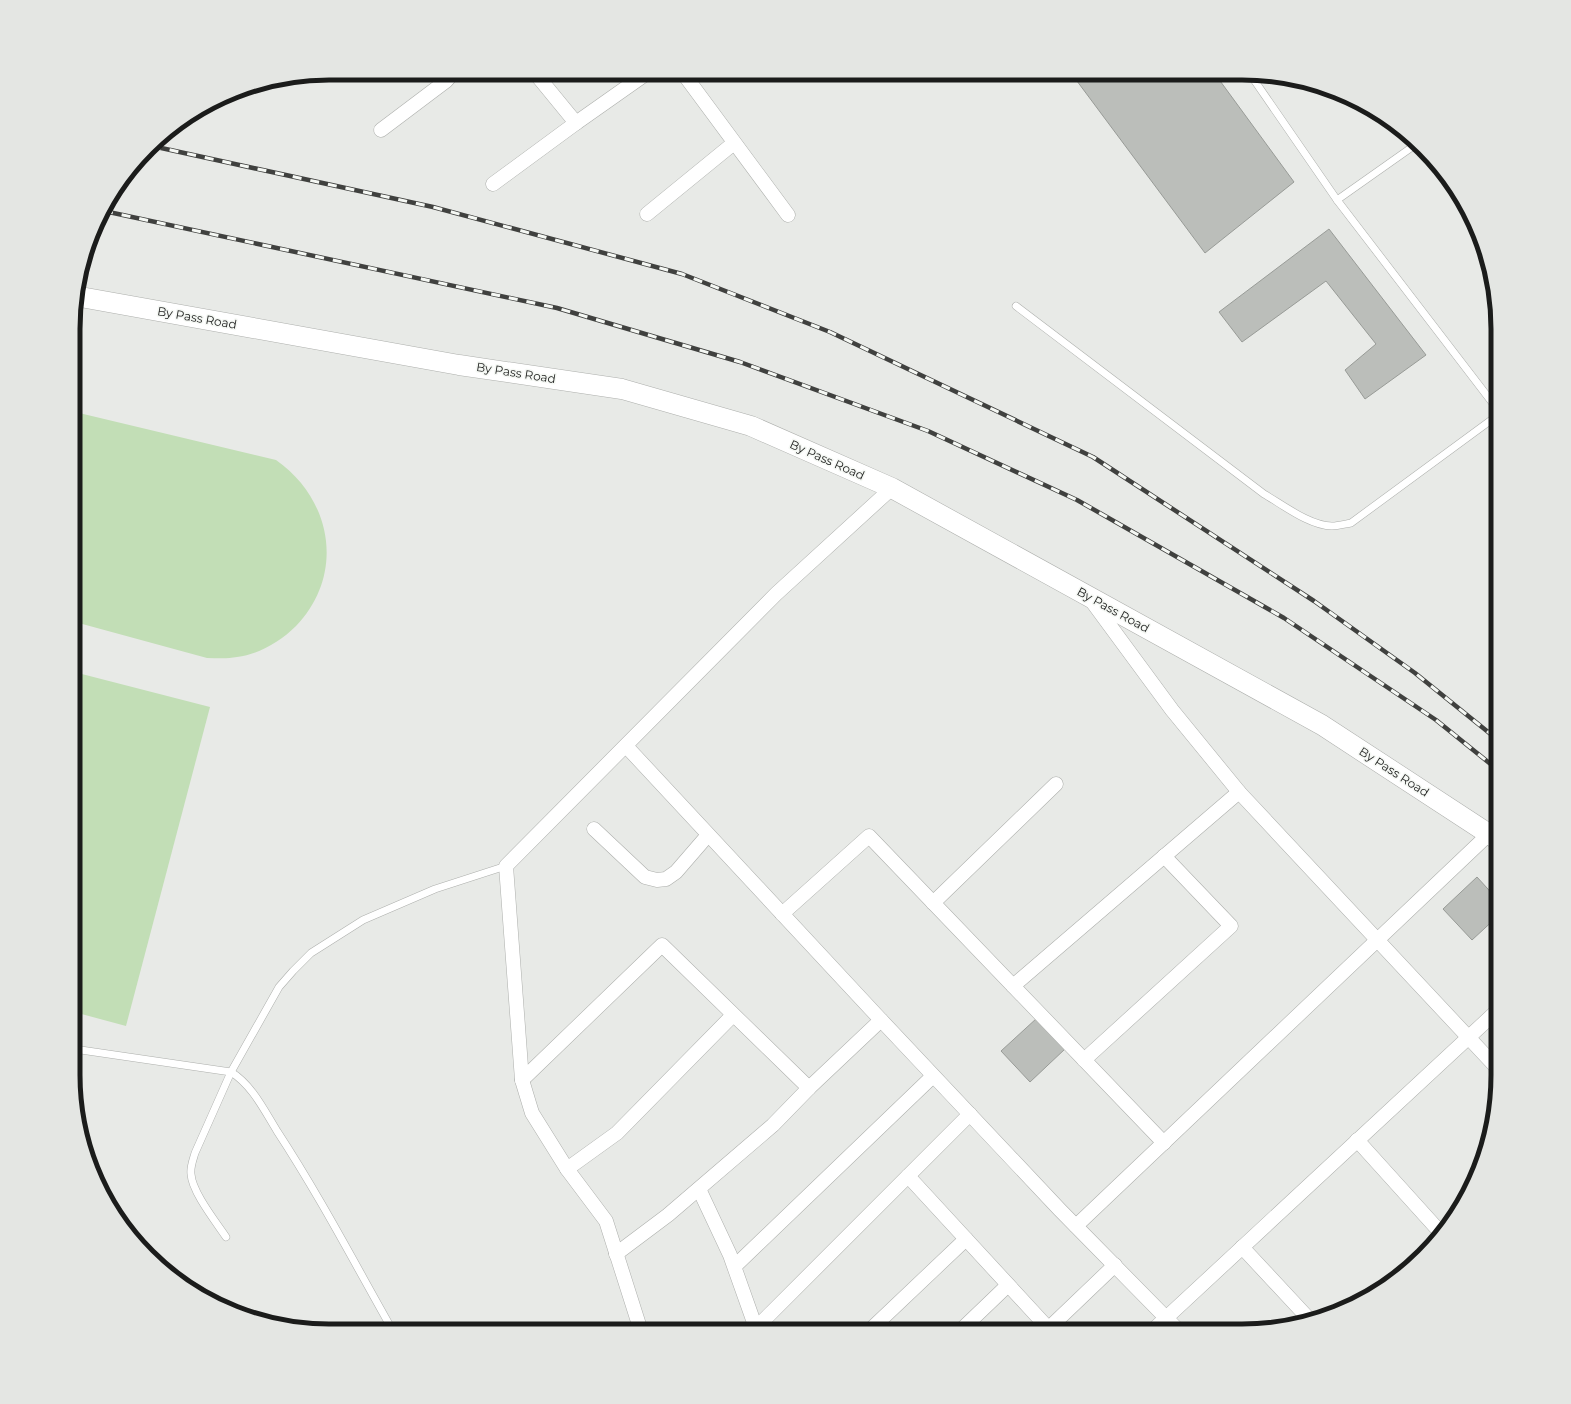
<svg xmlns="http://www.w3.org/2000/svg" width="1571" height="1404" font-family="Montserrat,sans-serif">
  <style>
    .green { fill: #c2deb6 }
    .building { fill: #bbbeba; stroke: #989b97 }
    .lines { fill: none; stroke-linecap: round; stroke-linejoin: round }
    .lane-casing { stroke: #adafac; stroke-width: 8 }
    .street-casing { stroke: #adafac; stroke-width: 15 }
    .secondary-casing { stroke: #adafac; stroke-width: 21 }
    .lane { stroke: #fff; stroke-width: 7 }
    .street { stroke: #fff; stroke-width: 14 }
    .secondary { stroke: #fff; stroke-width: 20 }
    .rail-casing { stroke: #40413f; stroke-width: 4.5 }
    .rail { stroke: #f5f8f4; stroke-width: 3; stroke-dasharray: 9; stroke-linecap: butt }
    .labels { text-anchor: middle; stroke-width: 3; stroke-linejoin: round; paint-order: stroke }
    .street-label { font-size: 12px; fill: #1b1c1b; stroke: #f5f8f4 }
    .rim { fill: none; stroke: #1b1c1b; stroke-width: 5 }
  </style>
  <rect width="100%" height="100%" fill="#e8eae7"/>
  <g class="green">
    <path d="M75,412L276,460C333,500 345,575 296,626C280,642 259,654 237,657C227,659 217,658 207,658L75,622Z"/>
    <polygon points="74,672 210,707 126,1026 74,1012"/>
  </g>
  <g class="building">
    <polygon points="1071,73 1215,74 1294,182 1205,253"/>
    <polygon points="1329,229 1426,355 1365,399 1345,370 1376,344 1326,281 1242,342 1219,312"/>
    <polygon points="1477,877 1498,900 1498,916 1472,940 1443,909"/>
    <polygon points="1037,1018 1065,1049 1030,1082 1001,1051"/>
  </g>
  <g class="lines">
    <defs>
      <g id="lane">
        <polyline points="1250,74 1337,200"/>
        <polyline points="1415,145 1337,200 1498,410"/>
        <path d="M1016,306L1264,494C1283,505 1310,526 1332,526C1338,526 1345,524 1351,523L1498,415"/>
        <path d="M74,1049L231,1072C252,1085 264,1110 277,1131C319,1195 355,1264 393,1331"/>
        <path d="M226,1237C216,1222 192,1192 191,1174C190,1167 193,1160 195,1153L231,1072L279,987L293,971L311,953L363,920L435,889L506,866"/>
      </g>
      <g id="street">
        <polyline points="535,73 576,123 647,73"/>
        <polyline points="683,73 788,215"/>
        <polyline points="381,130 446,81 453,73"/>
        <polyline points="493,184 576,123"/>
        <polyline points="647,214 734,143"/>
        <polyline points="1091,600 1172,710 1239,792 1498,1069"/>
        <polyline points="626,746 881,1020 1060,1210 1179,1331"/>
        <polyline points="594,829 645,877 657,880 666,879 676,872 708,835"/>
        <polyline points="933,903 1056,784"/>
        <polyline points="782,914 869,836 1164,1143"/>
        <polyline points="1013,986 1239,792"/>
        <polyline points="1084,1060 1231,926 1164,856"/>
        <polyline points="522,1080 662,945 809,1088"/>
        <polyline points="1357,1140 1441,1233"/>
        <polyline points="567,1169 617,1133 733,1015"/>
        <polyline points="908,1176 1048,1328"/>
        <polyline points="699,1189 730,1255 757,1331"/>
        <polyline points="1076,1226 1490,833"/>
        <polyline points="1242,1247 1309,1319"/>
        <polyline points="616,1254 668,1215 773,1125 809,1088 881,1020"/>
        <polyline points="735,1266 933,1076"/>
        <polyline points="756,1328 970,1114"/>
        <polyline points="641,1331 606,1221 567,1169 532,1113 522,1080 506,866 776,594 892,488"/>
        <polyline points="869,1331 966,1239"/>
        <polyline points="960,1331 1008,1285"/>
        <polyline points="1046,1331 1115,1265"/>
        <polyline points="1152,1331 1498,1010"/>
      </g>
      <polyline id="secondary" points="75,296 459,365 622,389 751,426 892,488 1322,725 1498,840"/>
    </defs>
    <use href="#lane" class="lane-casing"/>
    <use href="#street" class="street-casing"/>
    <use href="#secondary" class="secondary-casing"/>
    <use href="#lane" class="lane"/>
    <use href="#street" class="street"/>
    <use href="#secondary" class="secondary"/>
    <defs>
      <g id="rail">
        <polyline points="152,146 433,207 682,274 830,332 1093,457 1314,601 1415,673 1498,740"/>
        <polyline points="104,211 557,308 740,362 928,431 1077,500 1284,618 1436,720 1498,770"/>
      </g>
    </defs>
    <use href="#rail" class="rail-casing"/>
    <use href="#rail" class="rail"/>
  </g>
  <g class="labels">
    <g class="street-label">
      <text transform="translate(197 318) rotate(10)" y="4">By Pass Road</text>
      <text transform="translate(516 373) rotate(9)" y="4">By Pass Road</text>
      <text transform="translate(827 460) rotate(24)" y="4">By Pass Road</text>
      <text transform="translate(1113 610) rotate(29)" y="4">By Pass Road</text>
      <text transform="translate(1394 772) rotate(33)" y="4">By Pass Road</text>
    </g>
  </g>
  <path d="M0 0H1571V1404H0ZM329 80H1242A249 249 0 0 1 1491 329V1075A249 249 0 0 1 1242 1324H329A249 249 0 0 1 80 1075V329A249 249 0 0 1 329 80Z" fill="#e4e6e3" fill-rule="evenodd"/>
  <path class="rim" d="M329 80H1242A249 249 0 0 1 1491 329V1075A249 249 0 0 1 1242 1324H329A249 249 0 0 1 80 1075V329A249 249 0 0 1 329 80Z"/>
</svg>
